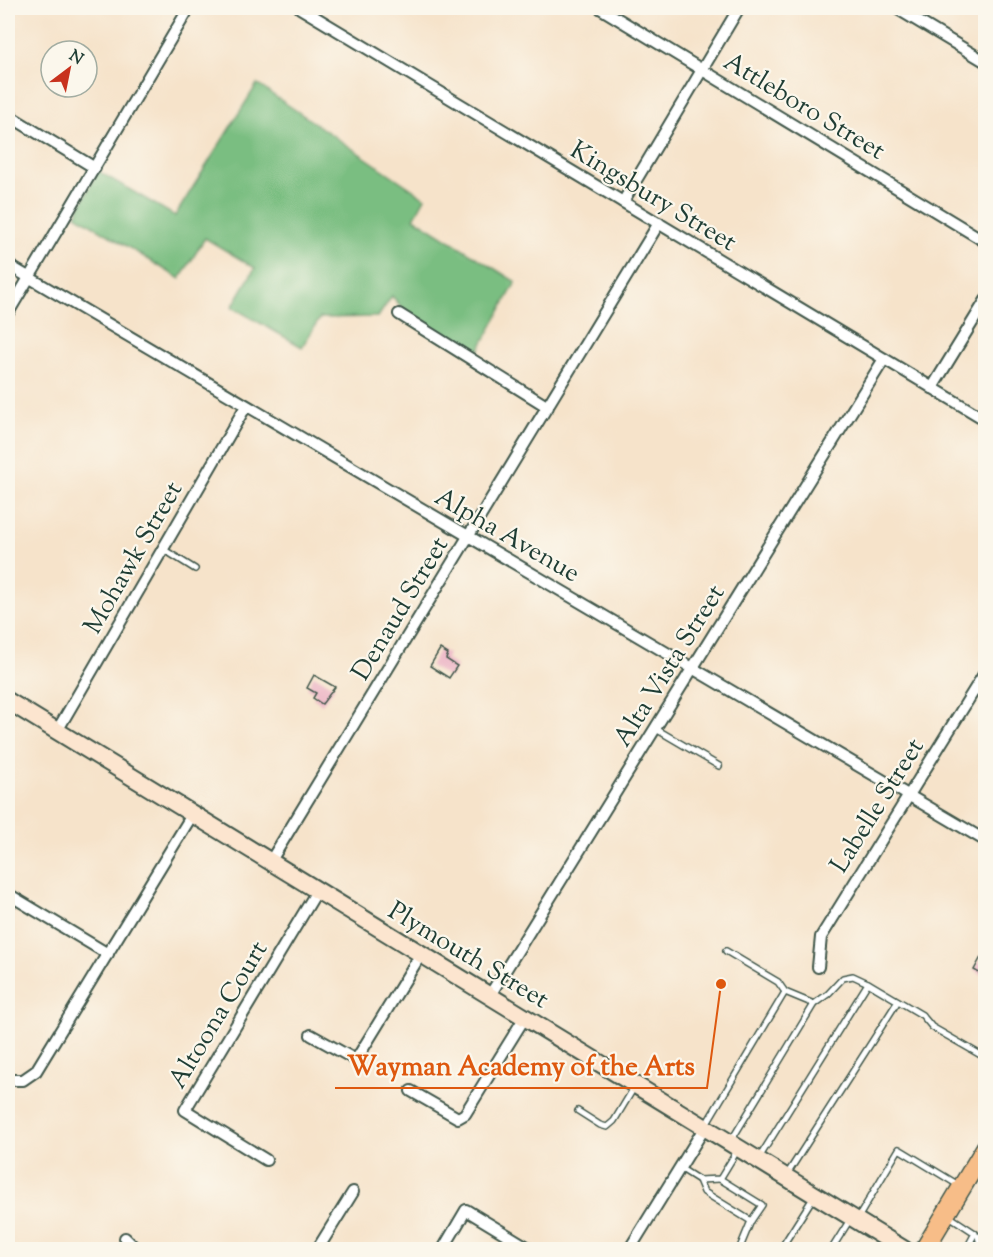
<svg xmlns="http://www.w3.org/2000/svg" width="993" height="1257" font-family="'Sorts Mill Goudy',serif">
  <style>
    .forest { fill: #7abe81; stroke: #4c7e5a; stroke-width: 1.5 }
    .building { fill: #ebb0c2 }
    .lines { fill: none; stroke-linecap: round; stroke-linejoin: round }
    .lane-casing { stroke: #3f564a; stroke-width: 8 }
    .street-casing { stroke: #3f564a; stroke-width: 14 }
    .secondary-casing { stroke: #3f564a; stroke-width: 20 }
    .primary-casing { stroke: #3f564a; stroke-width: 21 }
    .lane { stroke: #fff; stroke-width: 5 }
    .street { stroke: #fff; stroke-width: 10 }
    .secondary { stroke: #fce5cf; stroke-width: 16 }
    .primary { stroke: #f7bd88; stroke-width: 18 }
    .labels { text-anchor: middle; stroke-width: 4.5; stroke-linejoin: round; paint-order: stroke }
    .street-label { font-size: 26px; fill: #1f3d34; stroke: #fbf7ec }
    .leader { fill: none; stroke: #de580e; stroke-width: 2 }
    .callout-dot { fill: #de580e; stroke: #fbf7ec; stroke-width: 2 }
    .callout-label { font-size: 27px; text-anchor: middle; font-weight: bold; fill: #de580e; stroke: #fbf7ec; stroke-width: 4.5; stroke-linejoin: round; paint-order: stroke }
  </style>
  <rect width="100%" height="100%" fill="#fbf7ec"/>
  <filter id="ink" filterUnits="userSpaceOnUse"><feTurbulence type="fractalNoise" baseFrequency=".0167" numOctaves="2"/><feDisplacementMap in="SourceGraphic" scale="12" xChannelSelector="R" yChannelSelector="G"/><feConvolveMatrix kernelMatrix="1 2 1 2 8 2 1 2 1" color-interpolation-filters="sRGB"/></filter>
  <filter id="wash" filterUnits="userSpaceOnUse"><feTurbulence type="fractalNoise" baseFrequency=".008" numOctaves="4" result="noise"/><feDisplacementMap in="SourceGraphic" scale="24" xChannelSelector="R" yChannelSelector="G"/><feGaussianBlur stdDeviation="1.35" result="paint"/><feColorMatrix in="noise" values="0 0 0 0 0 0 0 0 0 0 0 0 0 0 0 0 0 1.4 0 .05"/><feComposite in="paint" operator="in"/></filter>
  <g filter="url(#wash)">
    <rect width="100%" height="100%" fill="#f6e3ca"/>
    <polygon class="forest" points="257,84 425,198 414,218 516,282 475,357 402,308 392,296 378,317 320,318 302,347 232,307 255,268 205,238 180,279 76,215 98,171 175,216"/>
    <g id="blocks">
      <g class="building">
        <polygon points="440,649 448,654 446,659 457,666 449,678 430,666"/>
        <polygon points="314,675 335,687 322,704 313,698 316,693 307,688"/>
        <polygon points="986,948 986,977 974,970"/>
      </g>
    </g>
  </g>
  <g filter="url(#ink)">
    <use href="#blocks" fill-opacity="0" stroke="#3f564a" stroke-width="1.5"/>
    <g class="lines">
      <defs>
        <g id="lane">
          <polyline points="163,549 195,569"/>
          <polyline points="656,729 719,766"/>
          <polyline points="726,951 778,982 785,992"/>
          <polyline points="868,983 922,1015 932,1027 986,1058"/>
          <polyline points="578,1111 600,1125 607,1127 614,1121 635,1086"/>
          <polyline points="705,1126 785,992 814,1004 828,994 843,978 853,976 868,983 759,1158"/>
          <polyline points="731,1141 814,1004"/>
          <polyline points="680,1168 699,1180 720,1179 737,1151"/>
          <polyline points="786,1176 898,1001"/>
          <polyline points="720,1179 762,1205 751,1221"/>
          <polyline points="699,1180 704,1192 751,1221 739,1250"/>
          <polyline points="949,1216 975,1233 966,1250"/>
          <polyline points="858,1218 899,1149 960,1186"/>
          <polyline points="978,1236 980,1245 986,1249"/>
          <polyline points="780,1250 813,1198"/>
          <polyline points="831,1250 851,1218"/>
        </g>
        <g id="street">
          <polyline points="300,8 986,420"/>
          <polyline points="600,8 986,242"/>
          <polyline points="896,8 986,62"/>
          <polyline points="8,115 95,168"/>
          <polyline points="623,202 739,8"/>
          <polyline points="8,265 986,841"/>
          <polyline points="8,313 189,8"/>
          <polyline points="399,314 548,407"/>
          <polyline points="932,388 986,300"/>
          <polyline points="57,731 246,406"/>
          <polyline points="270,862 659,223"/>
          <polyline points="8,894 108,954"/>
          <polyline points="818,967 821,937 986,671"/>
          <polyline points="490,995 884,359"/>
          <polyline points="311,1035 356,1060 421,954"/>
          <polyline points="8,1080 23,1080 36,1071 192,815"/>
          <polyline points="411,1091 458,1118 465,1114 525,1017"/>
          <polyline points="266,1160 185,1110 317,891"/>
          <polyline points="125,1238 137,1250"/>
          <polyline points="443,1249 466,1210 532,1250"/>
          <polyline points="317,1250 353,1192"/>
          <polyline points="629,1250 705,1127"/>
        </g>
        <polyline id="secondary" points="8,701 905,1250"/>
        <polyline id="primary" points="924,1250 986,1147"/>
      </defs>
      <use href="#lane" class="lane-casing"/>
      <use href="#street" class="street-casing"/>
      <use href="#secondary" class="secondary-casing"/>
      <use href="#primary" class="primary-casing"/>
      <use href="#lane" class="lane"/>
      <use href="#street" class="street"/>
      <use href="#secondary" class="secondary"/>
      <use href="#primary" class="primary"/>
    </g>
  </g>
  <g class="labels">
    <g class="street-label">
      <text transform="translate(805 105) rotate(31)" y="9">Attleboro Street</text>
      <text transform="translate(654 195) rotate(31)" y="9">Kingsbury Street</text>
      <text transform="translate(508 534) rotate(30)" y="9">Alpha Avenue</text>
      <text transform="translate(132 557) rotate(-60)" y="9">Mohawk Street</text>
      <text transform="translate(399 608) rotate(-59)" y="9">Denaud Street</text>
      <text transform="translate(668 665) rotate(-58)" y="9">Alta Vista Street</text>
      <text transform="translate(876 805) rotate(-58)" y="9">Labelle Street</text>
      <text transform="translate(469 954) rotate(31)" y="9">Plymouth Street</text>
      <text transform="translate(217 1014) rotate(-59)" y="9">Altoona Court</text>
    </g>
  </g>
  <path class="leader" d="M721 984L707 1088H335"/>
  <circle class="callout-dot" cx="721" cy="984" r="6"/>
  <g class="callout-label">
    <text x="521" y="1075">Wayman Academy of the Arts</text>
  </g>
  <rect width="993" height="1257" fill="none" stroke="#fbf7ec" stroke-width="30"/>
  <g transform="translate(69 69) rotate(32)"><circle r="28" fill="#fbf7ec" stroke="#a3ada2" stroke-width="1.5"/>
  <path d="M0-4.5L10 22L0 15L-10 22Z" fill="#c8321e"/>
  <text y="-9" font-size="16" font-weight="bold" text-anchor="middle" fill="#1f3d34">N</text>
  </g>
</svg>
